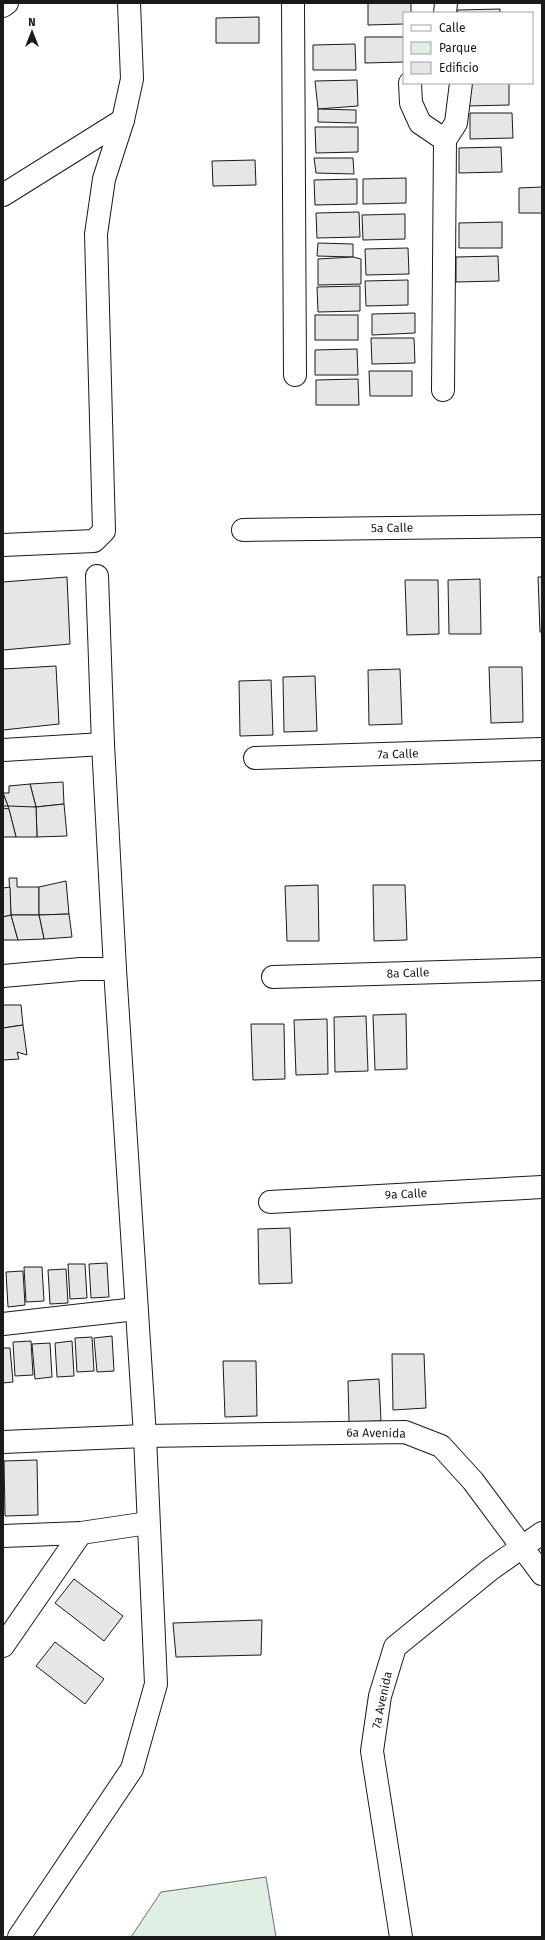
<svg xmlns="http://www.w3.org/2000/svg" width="545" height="1940" font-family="'Fira Sans',sans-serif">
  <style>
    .green { fill: #e0efe3; stroke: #6a6a6a }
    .building { fill: #e6e6e6; stroke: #1a1a1a }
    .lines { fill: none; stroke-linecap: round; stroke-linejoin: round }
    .minor-casing { stroke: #1a1a1a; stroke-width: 24 }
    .minor { stroke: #fff; stroke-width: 22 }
    .labels { text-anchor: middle; stroke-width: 3; stroke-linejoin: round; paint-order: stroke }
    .street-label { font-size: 12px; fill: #1a1a1a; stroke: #fff }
  </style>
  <rect width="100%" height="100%" fill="#fff"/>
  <polygon class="green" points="266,1877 276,1937 131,1937 161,1892"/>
  <g class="building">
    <polygon points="368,3 411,3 411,13 404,13 404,24 368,25"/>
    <polygon points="500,9 500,13 458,13 457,10"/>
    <polygon points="259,17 259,43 216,43 216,18"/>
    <polygon points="365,37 404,37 404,62 365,63"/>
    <polygon points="355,44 356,70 313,70 313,45"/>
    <polygon points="357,80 358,106 318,109 315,81"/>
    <polygon points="466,83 509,83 509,105 467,106"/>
    <polygon points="318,109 356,110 356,123 318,122"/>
    <polygon points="470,113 512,113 513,138 470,139"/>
    <polygon points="315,127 358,127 358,152 316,153"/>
    <polygon points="501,147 502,172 459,173 459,148"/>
    <polygon points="314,158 353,158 354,174 316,173"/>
    <polygon points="255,160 256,185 213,186 212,161"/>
    <polygon points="406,178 406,203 363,204 363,179"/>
    <polygon points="357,179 357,204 315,205 314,180"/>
    <polygon points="542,187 542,213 519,213 519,188"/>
    <polygon points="359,212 360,237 317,238 316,213"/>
    <polygon points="405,214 405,239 363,240 362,215"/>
    <polygon points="502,222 502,248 459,248 459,223"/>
    <polygon points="318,243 353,244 353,257 317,256"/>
    <polygon points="408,248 409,274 366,275 365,249"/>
    <polygon points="498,256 499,281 456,282 456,257"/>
    <polygon points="353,257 361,259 361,284 318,285 318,259"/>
    <polygon points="408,280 408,305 366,306 365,281"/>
    <polygon points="360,286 360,311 318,312 317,287"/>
    <polygon points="415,313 415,333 372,335 372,314"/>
    <rect x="315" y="315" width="43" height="25"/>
    <polygon points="371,338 414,338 415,363 372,364"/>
    <polygon points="357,349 358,375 315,375 315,350"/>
    <polygon points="369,371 412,371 412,396 370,396"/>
    <polygon points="358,379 359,405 316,405 316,380"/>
    <polygon points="67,577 70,644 3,650 3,582"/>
    <polygon points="538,577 542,577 542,632 540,632"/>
    <polygon points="480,579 481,634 449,634 448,580"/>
    <polygon points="405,580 438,580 439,634 407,635"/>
    <polygon points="56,666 59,724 3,730 3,669"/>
    <polygon points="489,667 522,667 523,722 491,723"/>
    <polygon points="400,669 402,724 369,725 368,670"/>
    <polygon points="315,676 317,731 284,732 283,677"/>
    <polygon points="271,680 273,735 240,736 239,681"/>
    <polygon points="63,782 64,804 36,807 30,784"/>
    <polygon points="30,784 36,807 9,809 3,793 9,793 9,786"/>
    <polygon points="3,792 3,793 8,806 3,806"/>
    <polygon points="64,804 67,836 37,837 36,807"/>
    <polygon points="8,806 36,807 37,837 16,837"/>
    <polygon points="3,808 9,809 16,837 3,837"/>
    <polygon points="9,878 17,878 17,887 39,887 39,915 11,915"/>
    <polygon points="66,881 69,914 39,915 39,887"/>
    <polygon points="318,885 319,941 287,941 285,886"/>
    <polygon points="373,885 405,885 407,940 374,941"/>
    <polygon points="10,887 11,915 3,917 3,888"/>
    <polygon points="69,914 72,937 44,939 39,915"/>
    <polygon points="11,915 18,940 3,940 3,917"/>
    <polygon points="11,915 39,915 44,939 18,940"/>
    <polygon points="3,1005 21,1005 23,1025 3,1028"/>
    <polygon points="406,1014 407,1069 375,1070 373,1015"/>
    <polygon points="366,1016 368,1071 335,1072 334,1017"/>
    <polygon points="327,1019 328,1074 296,1075 294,1020"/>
    <polygon points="251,1024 284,1024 285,1079 253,1080"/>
    <polygon points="23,1025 27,1055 17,1052 19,1059 3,1060 3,1028"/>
    <polygon points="290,1228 292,1283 259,1284 258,1229"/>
    <polygon points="107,1263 109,1297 91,1298 89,1264"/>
    <polygon points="68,1264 85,1264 87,1298 70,1299"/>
    <polygon points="24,1267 42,1267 44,1301 26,1302"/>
    <polygon points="66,1269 68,1303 50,1304 48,1270"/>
    <polygon points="23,1271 25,1305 8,1307 6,1272"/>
    <polygon points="112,1336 114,1371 97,1372 94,1338"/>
    <polygon points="92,1337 94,1371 77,1372 75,1338"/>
    <polygon points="31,1341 33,1375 15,1376 13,1342"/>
    <polygon points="72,1341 74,1376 57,1377 55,1343"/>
    <polygon points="50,1343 52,1377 35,1379 32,1344"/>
    <polygon points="3,1348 10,1348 13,1382 3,1383"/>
    <polygon points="392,1354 424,1354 426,1408 393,1410"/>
    <polygon points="223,1361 256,1361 257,1416 225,1417"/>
    <polygon points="379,1379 381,1421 349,1422 348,1381"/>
    <polygon points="37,1460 38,1515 5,1516 4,1461"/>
    <polygon points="74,1579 123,1616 104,1641 55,1603"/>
    <polygon points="262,1620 261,1655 176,1657 173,1623"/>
    <polygon points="55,1642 104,1679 85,1704 36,1666"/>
  </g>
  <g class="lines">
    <defs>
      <g id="minor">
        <polyline points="293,3 295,375"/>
        <polyline points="3,6 7,3"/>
        <polyline points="445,13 446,3"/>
        <polyline points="410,83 411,103 420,123 445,140"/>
        <polyline points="3,195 123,120"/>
        <polyline points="443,390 445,140 456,123 461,83"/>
        <polyline points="243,530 542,526"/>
        <polyline points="3,545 94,541 104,531 96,234 104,179 123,120 132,79 129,3"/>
        <polyline points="3,750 103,744"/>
        <polyline points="255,758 542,749"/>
        <polyline points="3,976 81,969 115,969"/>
        <polyline points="273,977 542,969"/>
        <polyline points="270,1202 542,1187"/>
        <polyline points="3,1324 136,1309"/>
        <polyline points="3,1442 145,1436 405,1432 441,1446 473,1481 542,1574"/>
        <polyline points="3,1536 81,1533 148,1523"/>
        <polyline points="3,1646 81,1533"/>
        <polyline points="19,1937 132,1769 156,1684 145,1436 115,969 103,744 97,576"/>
        <polyline points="401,1937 372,1751 380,1696 395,1647 491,1569 542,1533"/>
      </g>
    </defs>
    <use href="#minor" class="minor-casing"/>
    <use href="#minor" class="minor"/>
  </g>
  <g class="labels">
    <g class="street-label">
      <text transform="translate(392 528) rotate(-1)" y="4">5a Calle</text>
      <text transform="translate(398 754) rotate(-2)" y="4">7a Calle</text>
      <text transform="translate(408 973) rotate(-2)" y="4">8a Calle</text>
      <text transform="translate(406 1194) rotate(-3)" y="4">9a Calle</text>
      <text transform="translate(376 1433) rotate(1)" y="4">6a Avenida</text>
      <text transform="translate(382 1700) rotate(-78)" y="4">7a Avenida</text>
    </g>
  </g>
  <rect width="545" height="1940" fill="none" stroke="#1a1a1a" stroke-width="8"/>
  <rect x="403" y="12" width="130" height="72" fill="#ffffff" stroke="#a3a3a3"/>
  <rect x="411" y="25" width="20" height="6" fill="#ffffff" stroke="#a3a3a3"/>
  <text x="439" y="32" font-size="12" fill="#1a1a1a">Calle</text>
  <rect x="411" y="42" width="20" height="12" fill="#e0efe3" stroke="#a3a3a3"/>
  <text x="439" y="52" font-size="12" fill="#1a1a1a">Parque</text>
  <rect x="411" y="62" width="20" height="12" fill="#e6e6e6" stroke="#a3a3a3"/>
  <text x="439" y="72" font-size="12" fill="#1a1a1a">Edificio</text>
  <g transform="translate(32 32)" stroke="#ffffff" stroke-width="3" paint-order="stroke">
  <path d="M0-3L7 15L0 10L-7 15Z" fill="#1a1a1a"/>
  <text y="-6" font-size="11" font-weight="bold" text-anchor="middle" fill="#1a1a1a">N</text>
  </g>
</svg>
